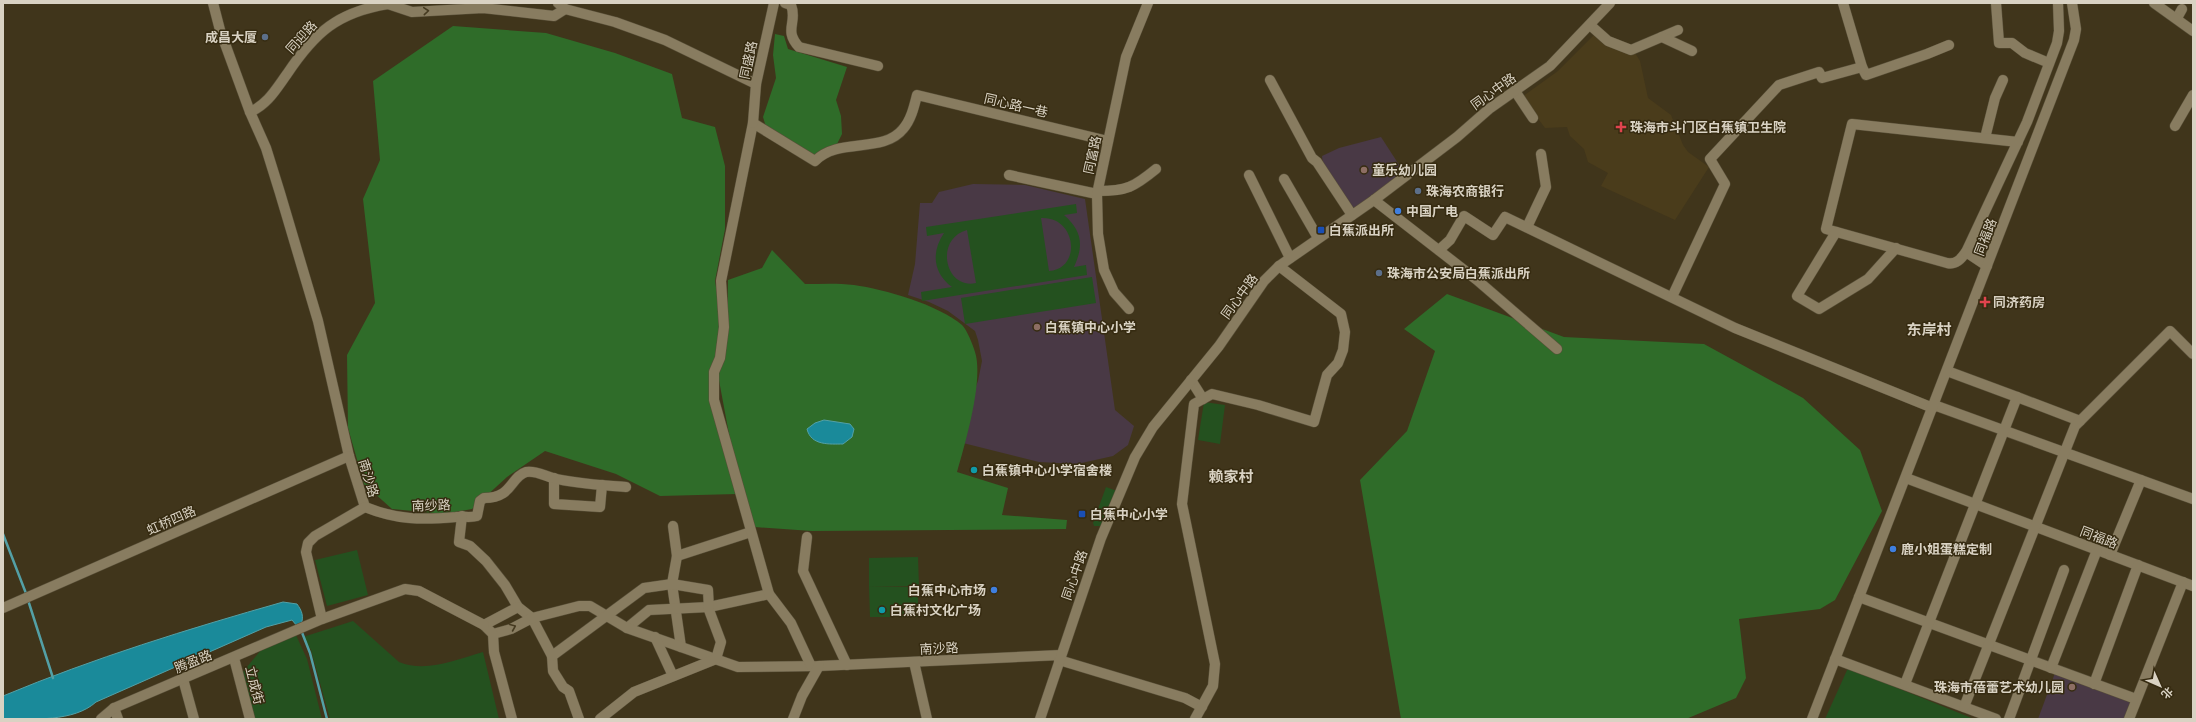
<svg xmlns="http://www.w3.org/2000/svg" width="2196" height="722" font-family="'Source Sans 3','Noto Sans SC',sans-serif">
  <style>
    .built { fill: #4a3c1b }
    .education { fill: #493945 }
    .green { fill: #24511f; fill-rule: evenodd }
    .forest { fill: #2f6c29 }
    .water { fill: #1a8a9a; stroke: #53a0a6 }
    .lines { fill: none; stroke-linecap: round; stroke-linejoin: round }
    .stream { stroke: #53a0a6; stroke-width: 2.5 }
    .minor-casing { stroke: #595039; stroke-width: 11 }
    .tertiary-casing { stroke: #595039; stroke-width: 11 }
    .secondary-casing { stroke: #595039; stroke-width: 11 }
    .minor { stroke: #887c60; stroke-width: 10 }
    .tertiary { stroke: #887c60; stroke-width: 10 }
    .secondary { stroke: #887c60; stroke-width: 10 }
    .oneway { stroke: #463b21 }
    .service-dot { fill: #5c6f8a; stroke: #362b11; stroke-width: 1.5 }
    .health-dot { fill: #e0444e; stroke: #362b11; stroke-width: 1.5 }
    .education-dot { fill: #8d6e63; stroke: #362b11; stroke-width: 1.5 }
    .shop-dot { fill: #3f7fe0; stroke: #362b11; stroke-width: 1.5 }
    .transit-dot { fill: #1a4fb4; stroke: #362b11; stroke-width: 1.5 }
    .culture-dot { fill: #0f9aa8; stroke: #362b11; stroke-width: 1.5 }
    .labels { text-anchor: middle; stroke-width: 3; stroke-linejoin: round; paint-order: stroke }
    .poi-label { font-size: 13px; font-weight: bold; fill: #d9d2c3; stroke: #362b11; text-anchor: start }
    .street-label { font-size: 13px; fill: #d9d2c3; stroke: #362b11 }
    .quarter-label { font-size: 15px; font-weight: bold; fill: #d9d2c3; stroke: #362b11 }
  </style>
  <rect width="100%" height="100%" fill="#40351b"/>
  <polygon class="built" points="1594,35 1635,53 1640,61 1648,98 1671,115 1683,145 1688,152 1709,167 1675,220 1601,186 1608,173 1588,162 1584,149 1570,136 1567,127 1545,128 1522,97 1558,71"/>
  <g class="education">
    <polygon points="1381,137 1405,174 1355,209 1346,201 1323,165 1322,156 1339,148"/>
    <polygon points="973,184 1025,185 1085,199 1115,410 1134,426 1128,445 1113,456 1077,464 1039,462 947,439 963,420 978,381 982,361 978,340 975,331 948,311 929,302 908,295 915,264 920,203 932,203 939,192"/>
    <polygon points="2055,673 2133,702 2127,719 2038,719"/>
  </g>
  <g class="green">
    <path d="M1076,204L1077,213L1064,215C1082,231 1084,245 1074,267L1086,265L1087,275L922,301L921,292L952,287C933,273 931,252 944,233L927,236L926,227ZM1041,218C1077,216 1082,269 1049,271ZM967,230L976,283C945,290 934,239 967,230Z"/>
    <polygon points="1092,277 1096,303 965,324 961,298"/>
    <polygon points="1204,402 1225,405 1220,444 1198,440"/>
    <polygon points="1106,487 1117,491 1103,526 1094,526 1093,523"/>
    <polygon points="357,550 368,595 327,606 315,560"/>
    <polygon points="918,557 919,586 869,587 869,558"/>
    <polygon points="869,587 918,587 918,617 870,617"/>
    <path d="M353,621L399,662C426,673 455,660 483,652L499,719H330L311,650L303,637Z"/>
    <polygon points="296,635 307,659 322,719 255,719 242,673 261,650"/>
    <polygon points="1848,668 1974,719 1825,719"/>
  </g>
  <g class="forest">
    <polygon points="453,26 546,33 615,53 672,74 682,118 715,127 725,166 725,229 715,281 721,317 719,353 712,366 737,494 660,496 616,474 545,451 507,477 472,509 445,514 392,509 364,484 348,428 347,355 375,303 363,199 380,160 373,81"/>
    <polygon points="775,34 784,36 788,49 847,67 836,100 841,116 842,134 836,146 820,154 810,154 766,127 763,117 776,78 773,55"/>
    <path d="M772,250L805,284C821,284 838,283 854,285C884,289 939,305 962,325C967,330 973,345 975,352C984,380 965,444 957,472L1008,488L1002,515L1067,520L1066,529L812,531L755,527L732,450L718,375L727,335L728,280L762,268Z"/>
    <polygon points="1447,294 1564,337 1704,344 1803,398 1860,450 1882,511 1835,600 1820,609 1739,619 1746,678 1736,698 1686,719 1401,719 1360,480 1407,431 1435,351 1404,329"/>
  </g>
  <g class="water">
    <path d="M824,420L850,424L854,429L852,437L843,444C830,444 811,446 807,429L815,423Z"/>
    <path d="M283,602L297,604C302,611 304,616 301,625L297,626L292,620L266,627L96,702C74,722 33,719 3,719V696C94,658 188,629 283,602Z"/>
  </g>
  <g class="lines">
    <g class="stream">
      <polyline points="3,534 27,596"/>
      <polyline points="28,600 53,678"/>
      <polyline points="301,630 310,653 327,719"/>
    </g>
    <defs>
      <g id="minor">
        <polyline points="213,3 220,30 250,112 266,148 280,193 318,321 349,456 365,507"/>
        <path d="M785,3L791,5C798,22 783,30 799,47L878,66"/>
        <polyline points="1843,3 1862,67 1866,75 1927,54 1949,45"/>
        <polyline points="1996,3 1999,43 2012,43 2025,53 2049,63"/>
        <polyline points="2177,18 2182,9"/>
        <polyline points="1590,25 1608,41 1631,50 1678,30"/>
        <polyline points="1662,37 1692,51"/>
        <polyline points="1270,80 1312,158 1317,162 1352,215"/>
        <polyline points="1515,91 1533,118"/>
        <path d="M250,112C268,104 276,89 287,74C315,32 338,12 388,4"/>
        <polyline points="2175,126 2193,95"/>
        <polyline points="1985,138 1995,98 2003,80"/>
        <path d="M2018,142L1852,124L1826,229L1947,263C1956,265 1961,259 1966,252L2027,122L2057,43L2059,31L2058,3"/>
        <polyline points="1009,175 1097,194"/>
        <polyline points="1249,175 1290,258"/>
        <polyline points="1284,179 1318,238"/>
        <path d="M1098,191C1127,191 1134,187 1156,169"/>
        <polyline points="1374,200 1477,280 1557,349"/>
        <polyline points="1527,227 1546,187 1541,154"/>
        <polyline points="1836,232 1797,296 1819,309 1868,279 1896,248"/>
        <polyline points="1439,250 1450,240 1464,216 1493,235 1505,217 1735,328 1933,408"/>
        <polyline points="1966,252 1987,266"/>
        <polyline points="1672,297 1725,184 1710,159 1779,85 1819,72 1822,78 1862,67"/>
        <polyline points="1129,309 1114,292 1104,270 1098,234 1097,194 1126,57 1148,3"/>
        <polyline points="1191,380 1203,399"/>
        <polyline points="2017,397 2080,421"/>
        <polyline points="1934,405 2193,499"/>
        <polyline points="554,478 554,504 600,507 602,485"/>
        <polyline points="1906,478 2193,586"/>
        <path d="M365,507C397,520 422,520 456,517C463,516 470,518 477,516L480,501L484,498C513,498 510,477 526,472C535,470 545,476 553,478C576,484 602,485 626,487"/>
        <polyline points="462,516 459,542 470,546 486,561 505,585 518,607 532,618 552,656 553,671 563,687 569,691 579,719"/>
        <polyline points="673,526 677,556 672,584 681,647"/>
        <polyline points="807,537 803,571 847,665"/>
        <polyline points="2110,555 2141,480"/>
        <polyline points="677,556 751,532"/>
        <polyline points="1859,597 2136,699"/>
        <polyline points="322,619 306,552 308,543 315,536 365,507"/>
        <polyline points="627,628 649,610 709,607 769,594"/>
        <polyline points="493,634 511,629 532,618 579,606 590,606 627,628 738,667 819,666 1061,655"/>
        <polyline points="655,637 673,676"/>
        <polyline points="552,656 644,588 672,584 708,590 709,610 721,642 716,659 634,692 600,719"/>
        <polyline points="1835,659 1996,719"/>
        <polyline points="1059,660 1185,698 1202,707"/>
        <polyline points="914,662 927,719"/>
        <path d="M811,666L791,623L769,594L714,400V372L720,358L724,327L721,281L753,123L815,161C838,137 883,154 903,129C911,120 914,107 917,95L1108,141"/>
        <polyline points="2051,668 2097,550"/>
        <polyline points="183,679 194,719"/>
        <polyline points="1905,684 2017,397 1947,371"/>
        <polyline points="2094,684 2138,565"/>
        <polyline points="1964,707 2075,426 2170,331 2193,354"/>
        <polyline points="114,708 118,719"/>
        <polyline points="512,719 494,652 493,634 484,625 518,607"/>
        <polyline points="793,719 802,696 819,666"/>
        <polyline points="1195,719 1213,686 1215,664 1182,504 1194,404 1212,394 1258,405 1314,422 1327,375 1338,363 1343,350 1345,332 1341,314 1279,266"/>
        <polyline points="2009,719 2064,570"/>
        <polyline points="2129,719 2183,582"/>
      </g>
      <g id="tertiary">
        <polyline points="558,3 565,9 615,22 665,40 756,84"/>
        <polyline points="388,4 412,12 483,8 554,16 565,9"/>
        <polyline points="753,123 756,84 774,3"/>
        <polyline points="3,608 349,456"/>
        <polyline points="234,658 250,719"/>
        <polyline points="101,719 114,708 322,619 405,589 419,591 484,625"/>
        <polyline points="1040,719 1101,538 1135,457 1153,427 1219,346 1264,281 1279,266 1374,200 1457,137 1489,109 1550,66 1610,3"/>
        <polyline points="1812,719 2074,40 2076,29 2072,3"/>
      </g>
      <polyline id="secondary" points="2154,3 2193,31"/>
    </defs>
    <use href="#minor" class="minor-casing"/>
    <use href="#tertiary" class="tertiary-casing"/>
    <use href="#secondary" class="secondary-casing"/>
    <use href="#minor" class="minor"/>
    <use href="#tertiary" class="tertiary"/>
    <use href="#secondary" class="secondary"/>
  </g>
  <defs><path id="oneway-chevron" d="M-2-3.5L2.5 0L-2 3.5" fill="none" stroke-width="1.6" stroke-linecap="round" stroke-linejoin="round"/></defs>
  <g class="oneway">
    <use href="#oneway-chevron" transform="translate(426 11) rotate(-5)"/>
    <use href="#oneway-chevron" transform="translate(513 627) rotate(-23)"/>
  </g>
  <g class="service-dot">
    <circle cx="265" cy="37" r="4"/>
    <circle cx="1418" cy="191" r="4"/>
    <circle cx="1379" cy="273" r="4"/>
  </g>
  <g class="health-dot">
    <path d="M1619 121h4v4h4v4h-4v4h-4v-4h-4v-4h4z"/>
    <path d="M1983 296h4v4h4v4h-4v4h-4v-4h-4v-4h4z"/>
  </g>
  <g class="education-dot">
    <circle cx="1364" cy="170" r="4"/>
    <circle cx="1037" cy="327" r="4"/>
    <circle cx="2072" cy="687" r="4"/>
  </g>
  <g class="shop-dot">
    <circle cx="1398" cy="211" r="4"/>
    <circle cx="1893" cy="549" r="4"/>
    <circle cx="994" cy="590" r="4"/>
  </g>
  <g class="transit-dot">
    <rect x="1317" y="226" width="8" height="8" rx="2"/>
    <rect x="1078" y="510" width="8" height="8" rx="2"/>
  </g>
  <g class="culture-dot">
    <circle cx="974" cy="470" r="4"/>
    <circle cx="882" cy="610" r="4"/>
  </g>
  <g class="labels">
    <g class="poi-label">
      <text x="257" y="42" text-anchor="end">成昌大厦</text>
      <text x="1630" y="132">珠海市斗门区白蕉镇卫生院</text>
      <text x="1372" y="175">童乐幼儿园</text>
      <text x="1426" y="196">珠海农商银行</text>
      <text x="1406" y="216">中国广电</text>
      <text x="1329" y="235">白蕉派出所</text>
      <text x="1387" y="278">珠海市公安局白蕉派出所</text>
      <text x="1993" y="307">同济药房</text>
      <text x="1045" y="332">白蕉镇中心小学</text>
      <text x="982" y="475">白蕉镇中心小学宿舍楼</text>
      <text x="1090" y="519">白蕉中心小学</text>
      <text x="1901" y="554">鹿小姐蛋糕定制</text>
      <text x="986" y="595" text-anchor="end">白蕉中心市场</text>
      <text x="890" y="615">白蕉村文化广场</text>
      <text x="2064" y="692" text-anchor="end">珠海市蓓蕾艺术幼儿园</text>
    </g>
    <g class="street-label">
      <text transform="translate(301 37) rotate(-48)" y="5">同迎路</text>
      <text transform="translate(748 60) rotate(-78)" y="5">同盛路</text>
      <text transform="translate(1493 91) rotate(-36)" y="5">同心中路</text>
      <text transform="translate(1016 105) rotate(13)" y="5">同心路一巷</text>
      <text transform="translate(1092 155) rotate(-78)" y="5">同富路</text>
      <text transform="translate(1985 237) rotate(-69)" y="5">同福路</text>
      <text transform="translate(1239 296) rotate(-54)" y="5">同心中路</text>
      <text transform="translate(369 478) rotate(73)" y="5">南沙路</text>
      <text transform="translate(431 505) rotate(-2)" y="5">南纱路</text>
      <text transform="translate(171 520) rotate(-24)" y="5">虹桥四路</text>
      <text transform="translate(2099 537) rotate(21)" y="5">同福路</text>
      <text transform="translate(1074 575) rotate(-71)" y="5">同心中路</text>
      <text transform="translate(939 648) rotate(-3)" y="5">南沙路</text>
      <text transform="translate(193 661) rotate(-22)" y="5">腾盈路</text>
      <text transform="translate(255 685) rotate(76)" y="5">立成街</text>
    </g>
    <g class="quarter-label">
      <text x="1929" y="335">东岸村</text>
      <text x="1231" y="482">赖家村</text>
    </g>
  </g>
  <rect width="2196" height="722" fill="none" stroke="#d9d2c3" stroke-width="8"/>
  <g transform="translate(2160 686) rotate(135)" stroke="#362b11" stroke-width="3" paint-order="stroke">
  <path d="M0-3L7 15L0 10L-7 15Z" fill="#d9d2c3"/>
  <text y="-6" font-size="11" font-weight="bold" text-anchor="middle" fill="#d9d2c3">北</text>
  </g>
</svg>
